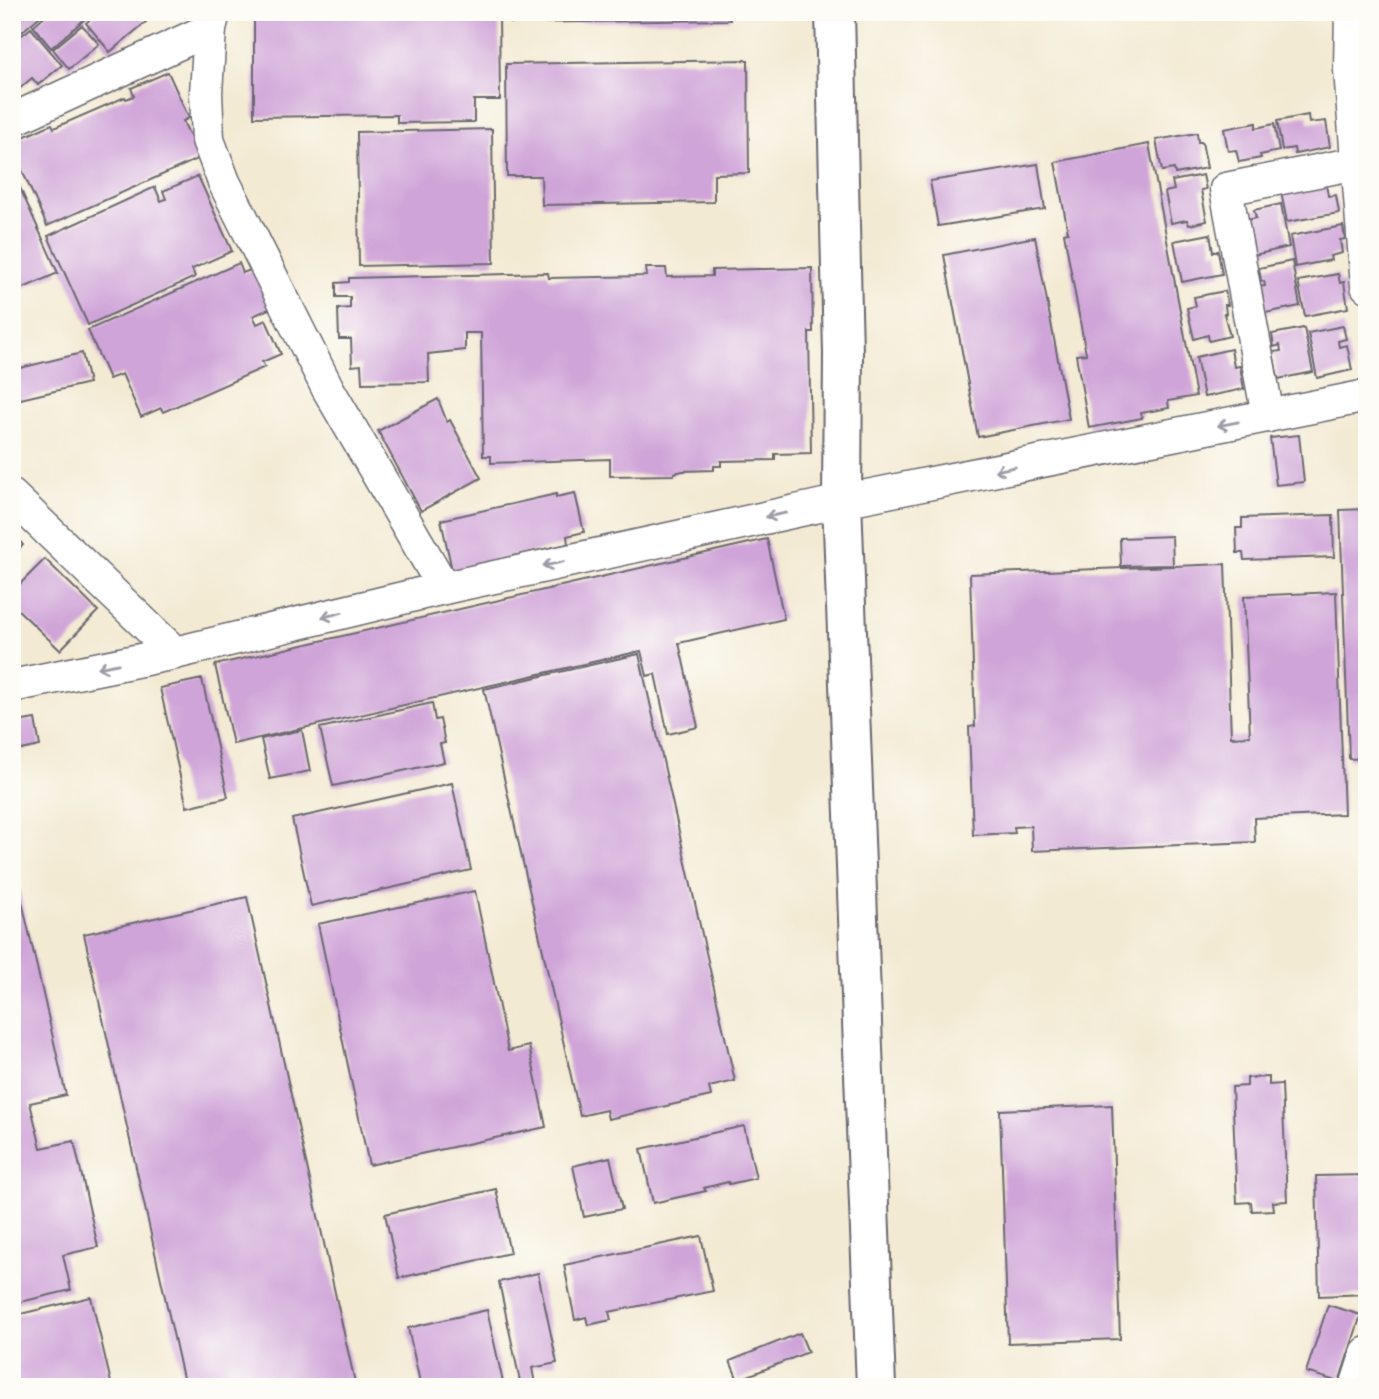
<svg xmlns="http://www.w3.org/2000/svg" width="1379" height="1399" font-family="'Architects Daughter',sans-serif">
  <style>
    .building { fill: #cfa4d8 }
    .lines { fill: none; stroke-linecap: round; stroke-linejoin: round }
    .minor-casing { stroke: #6b6870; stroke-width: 35 }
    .tertiary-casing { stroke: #6b6870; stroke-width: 42 }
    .minor { stroke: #fff; stroke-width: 32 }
    .tertiary { stroke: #fff; stroke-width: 38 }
    .oneway { stroke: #9c9ca7 }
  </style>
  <rect width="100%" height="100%" fill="#fdfcf7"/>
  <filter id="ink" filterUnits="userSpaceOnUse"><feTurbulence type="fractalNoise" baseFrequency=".0143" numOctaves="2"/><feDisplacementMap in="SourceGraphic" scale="14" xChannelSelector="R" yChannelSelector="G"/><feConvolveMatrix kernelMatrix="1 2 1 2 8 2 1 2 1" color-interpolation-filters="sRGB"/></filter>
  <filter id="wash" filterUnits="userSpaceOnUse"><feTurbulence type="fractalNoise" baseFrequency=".00686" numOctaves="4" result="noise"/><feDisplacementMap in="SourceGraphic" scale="28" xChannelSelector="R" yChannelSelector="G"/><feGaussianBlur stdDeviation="1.57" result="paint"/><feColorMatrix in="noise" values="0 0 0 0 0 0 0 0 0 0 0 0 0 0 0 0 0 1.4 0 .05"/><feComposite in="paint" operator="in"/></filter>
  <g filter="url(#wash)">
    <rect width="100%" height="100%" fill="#f3ead3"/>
    <g id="blocks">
      <g class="building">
        <polygon points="12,12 45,12 12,40"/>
        <polygon points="49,12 93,12 51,48 33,26"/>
        <polygon points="98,12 136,12 146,22 110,52 86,23"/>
        <polygon points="254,12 499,12 500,100 474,100 474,122 397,123 397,115 254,117"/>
        <polygon points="511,12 730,12 730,20 511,23"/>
        <polygon points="82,25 99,44 69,69 53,49"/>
        <polygon points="31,28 62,65 38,85 32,78 12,95 12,43"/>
        <polygon points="748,60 749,173 714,174 714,202 542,205 541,176 507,176 506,64"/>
        <polygon points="168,72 189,118 183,121 200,158 47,226 12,148 12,142 52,124 54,128 125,97 126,99 134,96 131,88"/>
        <polygon points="1308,115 1309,123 1326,121 1330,147 1295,154 1294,148 1282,150 1277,121"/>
        <polygon points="1256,123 1256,128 1274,124 1279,151 1260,155 1261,158 1239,162 1236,150 1228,151 1224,129"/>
        <polygon points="492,129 494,263 359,266 357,132"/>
        <polygon points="1197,133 1198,142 1202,142 1207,168 1175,174 1174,169 1162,171 1156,140"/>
        <polygon points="1149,144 1196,396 1168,401 1169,408 1141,413 1142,418 1089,428 1076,355 1086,354 1064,233 1068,232 1055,162"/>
        <polygon points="1038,164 1045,209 938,226 930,181"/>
        <polygon points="12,170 58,273 12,293"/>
        <polygon points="1203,175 1206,189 1201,190 1207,221 1189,225 1187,220 1171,223 1165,192 1174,190 1172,181"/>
        <polygon points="198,176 232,251 192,269 195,277 88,325 48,236 155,187 161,201 166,199 163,191"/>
        <polygon points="1326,184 1328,196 1336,195 1339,213 1287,222 1281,192"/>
        <polygon points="1281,204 1289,247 1254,255 1247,220 1256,218 1254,210"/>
        <polygon points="1343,226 1345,239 1340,240 1342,253 1330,256 1331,260 1295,267 1290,236"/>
        <polygon points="1210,234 1213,252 1218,251 1222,274 1182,282 1174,241"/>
        <polygon points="1035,237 1069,419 978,437 944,255"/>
        <polygon points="1292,261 1300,306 1265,313 1260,287 1265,286 1264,281 1261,281 1259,268"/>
        <polygon points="239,263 243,273 250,270 252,273 257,270 267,293 269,309 253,316 257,324 266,320 281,354 262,362 265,367 163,412 161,408 141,417 122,374 109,379 88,330"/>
        <polygon points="646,268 666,268 667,277 712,276 712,270 812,268 813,332 809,332 811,453 775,454 775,460 721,461 721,466 714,466 714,470 683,471 674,473 674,475 610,476 610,459 491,463 491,456 483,456 481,333 465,333 465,350 428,354 429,382 362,383 361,365 352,366 351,339 339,339 338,309 350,308 350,297 336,297 336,283 349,282 349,278 548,273 549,278 647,276"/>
        <polygon points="1338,274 1340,283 1344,282 1348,308 1305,316 1298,281"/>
        <polygon points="1225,291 1228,305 1225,305 1226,314 1224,314 1230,336 1209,341 1208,335 1194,339 1187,308 1196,306 1194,297"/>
        <polygon points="1343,326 1346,339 1338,341 1339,347 1347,345 1352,370 1317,378 1308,333"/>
        <polygon points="1304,328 1313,372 1278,379 1273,352 1281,351 1280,345 1274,347 1272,334"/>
        <polygon points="1231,349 1234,367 1240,366 1244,389 1204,397 1196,357"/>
        <polygon points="82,353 89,383 12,401 12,370"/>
        <polygon points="438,399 447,422 450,420 481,478 421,511 378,431"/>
        <polygon points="1299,435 1304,482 1276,485 1270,438"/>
        <polygon points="575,493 584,532 567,536 568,544 452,570 441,520 556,494 556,497"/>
        <polygon points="1367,509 1367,758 1349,759 1340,510"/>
        <polygon points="1333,515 1334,557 1244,560 1243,553 1237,553 1236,528 1242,528 1242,518"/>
        <polygon points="12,521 19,529 14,534 23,545 12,554"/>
        <polygon points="1172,536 1173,565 1121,566 1120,538"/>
        <polygon points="767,539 784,619 679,643 698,727 668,734 655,674 647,676 641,651 233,744 215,665"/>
        <polygon points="45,559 98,611 60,650 12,604 12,592"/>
        <polygon points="1225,564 1231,737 1250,736 1244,596 1336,592 1344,814 1254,818 1255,842 1032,851 1031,826 1014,827 1015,833 973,835 969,727 975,726 970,574"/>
        <polygon points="639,654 735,1081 709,1087 711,1096 608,1119 606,1110 580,1116 484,689"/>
        <polygon points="202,679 228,797 187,807 160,688"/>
        <polygon points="432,703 435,720 440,719 445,743 440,744 444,762 333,786 320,728"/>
        <polygon points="35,719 40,746 12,752 12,723"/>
        <polygon points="302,730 310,771 270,779 261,739"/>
        <polygon points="452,783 471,870 311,906 292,819"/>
        <polygon points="18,884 66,1095 30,1103 41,1148 74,1141 98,1247 63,1255 71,1290 12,1304 12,885"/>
        <polygon points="475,891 508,1051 529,1046 546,1127 369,1165 318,924"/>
        <polygon points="247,897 356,1387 185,1387 84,934"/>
        <polygon points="1269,1077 1269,1085 1282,1084 1287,1201 1273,1202 1274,1210 1252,1211 1251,1202 1237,1203 1232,1087 1247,1086 1247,1078"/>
        <polygon points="1112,1105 1120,1339 1008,1343 1000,1110"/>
        <polygon points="744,1126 756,1178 729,1184 728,1182 704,1188 706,1191 653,1203 641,1149"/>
        <polygon points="610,1157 622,1209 584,1217 573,1166"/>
        <polygon points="1367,1175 1367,1294 1319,1296 1316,1176"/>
        <polygon points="496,1189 510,1253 399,1278 385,1214"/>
        <polygon points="701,1236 713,1291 609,1312 611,1320 588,1325 586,1317 575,1320 564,1265"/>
        <polygon points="538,1273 557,1363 532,1368 535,1383 521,1386 499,1282"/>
        <polygon points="91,1297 112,1387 12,1387 12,1316"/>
        <polygon points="1328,1305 1361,1315 1339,1382 1306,1372"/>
        <polygon points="487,1310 504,1387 421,1387 408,1328"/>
        <polygon points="800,1333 808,1352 738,1380 730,1361"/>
      </g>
    </g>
  </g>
  <g filter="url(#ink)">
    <use href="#blocks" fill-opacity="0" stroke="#6b6870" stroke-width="2"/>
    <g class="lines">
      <defs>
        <g id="minor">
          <polyline points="214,12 210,29 206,93 208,140 224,182 328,389 444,588"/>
          <polyline points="1351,12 1350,70 1367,286"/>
          <polyline points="12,120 210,29"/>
          <polyline points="1268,416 1226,189 1357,163"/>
          <polyline points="12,496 175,653"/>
          <polyline points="12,686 175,653 444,588 842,501 1367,396"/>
          <polyline points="1356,1387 1367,1353"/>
        </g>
        <polyline id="tertiary" points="835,12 843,353 842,501 876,1387"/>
      </defs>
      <use href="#minor" class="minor-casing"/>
      <use href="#tertiary" class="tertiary-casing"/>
      <use href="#minor" class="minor"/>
      <use href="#tertiary" class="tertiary"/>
    </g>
    <defs><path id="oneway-shaft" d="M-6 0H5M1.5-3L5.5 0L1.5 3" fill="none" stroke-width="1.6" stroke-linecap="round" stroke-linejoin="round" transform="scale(1.75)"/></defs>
    <g class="oneway">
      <use href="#oneway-shaft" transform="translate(1228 424) rotate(169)"/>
      <use href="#oneway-shaft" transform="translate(1005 469) rotate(169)"/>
      <use href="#oneway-shaft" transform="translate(776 515) rotate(168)"/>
      <use href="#oneway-shaft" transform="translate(553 564) rotate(168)"/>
      <use href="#oneway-shaft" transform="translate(332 615) rotate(166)"/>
      <use href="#oneway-shaft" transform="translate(108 666) rotate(169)"/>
    </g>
  </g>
  <rect width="1379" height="1399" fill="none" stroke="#fdfcf7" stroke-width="42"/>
</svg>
